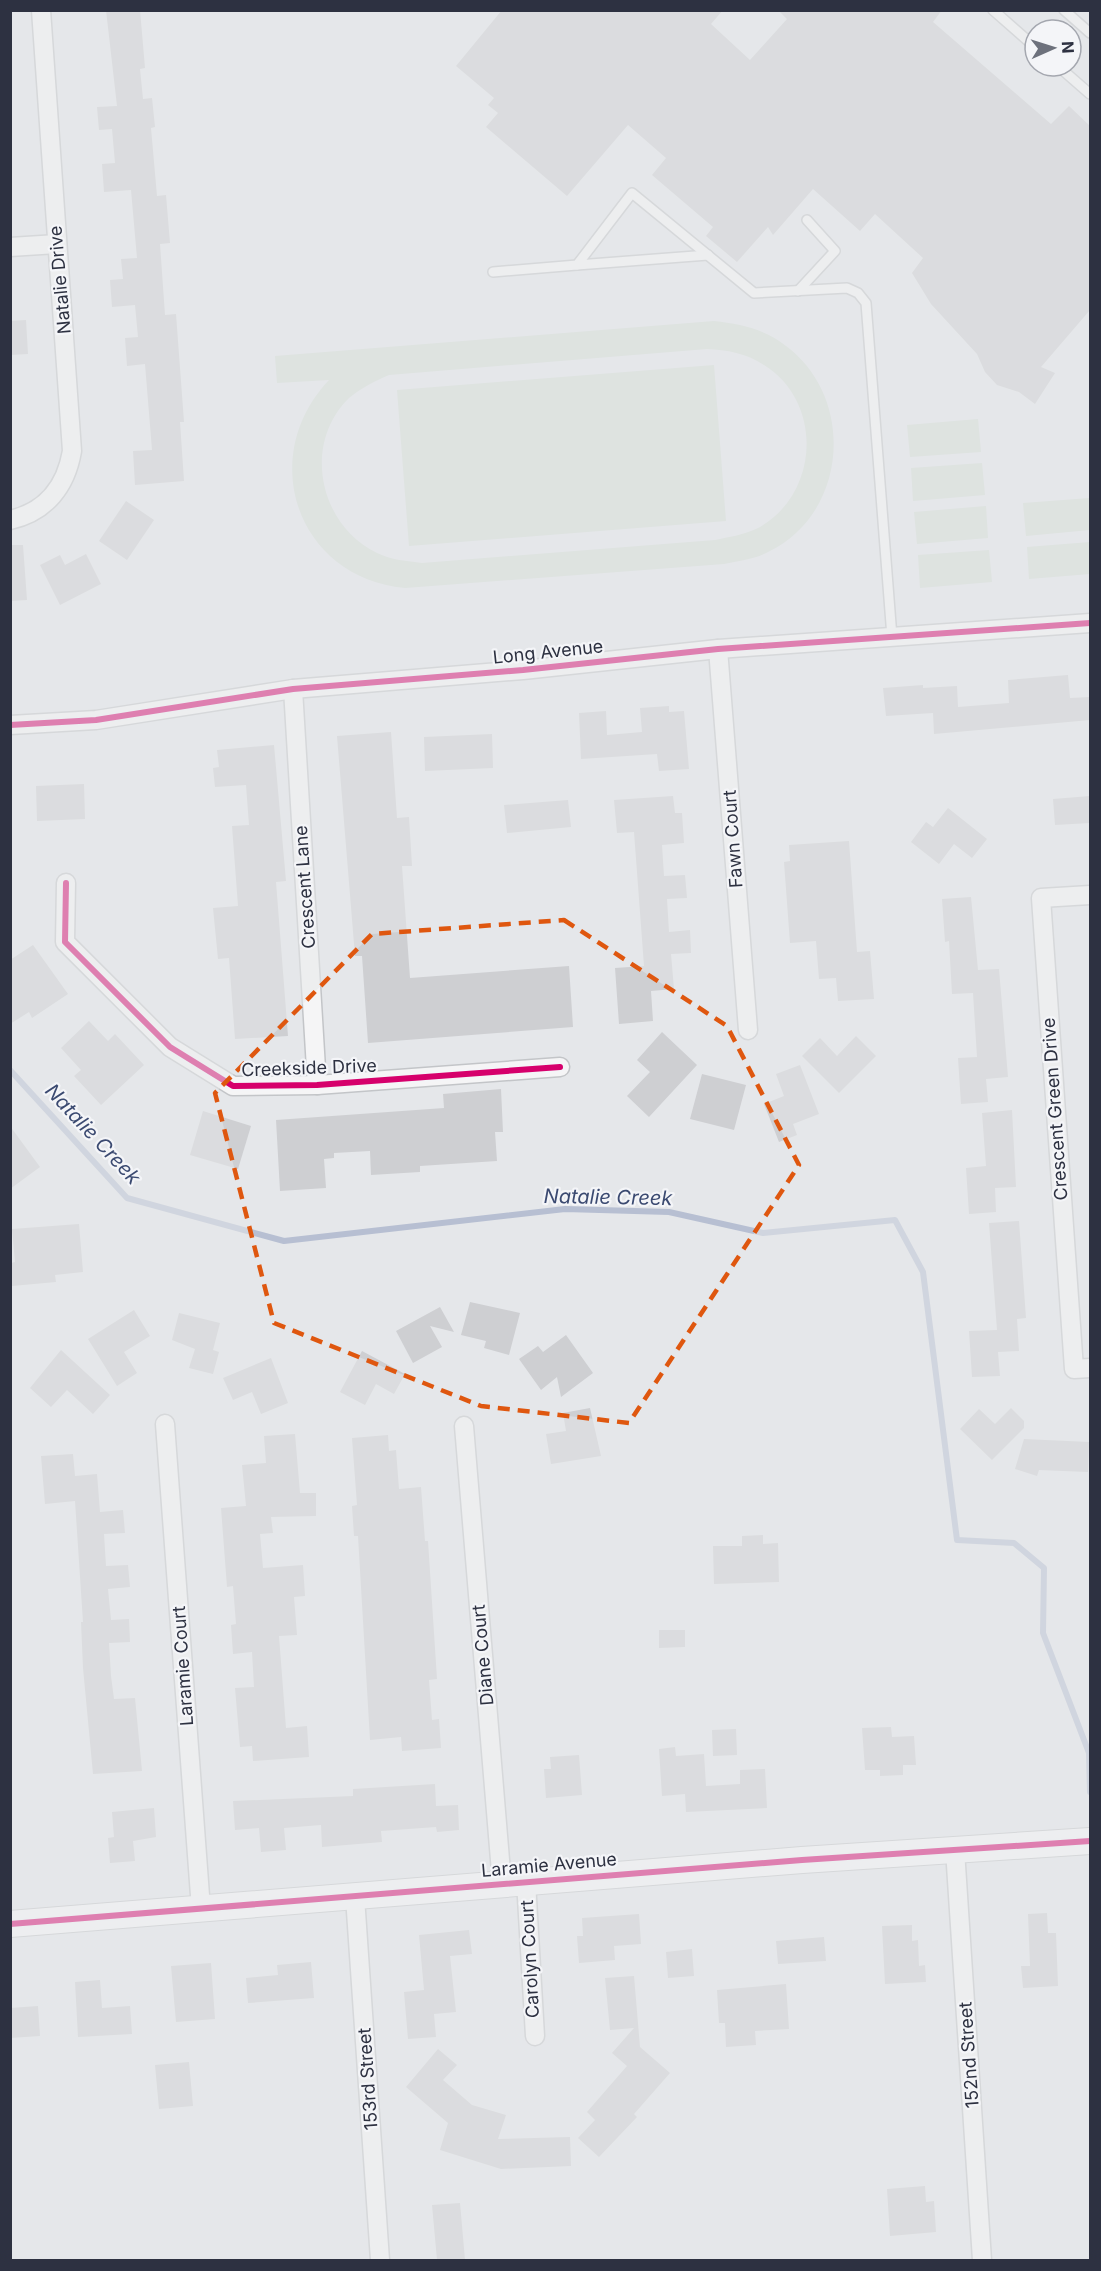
<svg xmlns="http://www.w3.org/2000/svg" width="1101" height="2271" font-family="Inter,sans-serif">
  <style>
    .green { fill: #d4ddd6; fill-rule: evenodd }
    .lines { fill: none; stroke-linecap: round; stroke-linejoin: round }
    .stream { stroke: #b7bfd2; stroke-width: 6 }
    .building { fill: #cecfd2 }
    .lane-casing { stroke: #c3c5c8; stroke-width: 12 }
    .street-casing { stroke: #c3c5c8; stroke-width: 21 }
    .secondary-casing { stroke: #c3c5c8; stroke-width: 28 }
    .lane { stroke: #f5f5f6; stroke-width: 9 }
    .street { stroke: #f5f5f6; stroke-width: 18 }
    .secondary { stroke: #f7f7f8; stroke-width: 26 }
    .cycleway-casing { stroke: #f4f5f8; stroke-width: 10 }
    .cycleway { stroke: #d6006c; stroke-width: 6 }
    .marked { fill: none; stroke: #df570f; stroke-width: 4.5; stroke-dasharray: 12 8; stroke-linejoin: round }
    .labels { text-anchor: middle; stroke-width: 4.5; stroke-linejoin: round; paint-order: stroke }
    .street-label { font-size: 18px; fill: #2d3141; stroke: #f4f5f8 }
    .water-label { font-size: 20px; font-style: italic; fill: #3b4a71; stroke: #f4f5f8 }
  </style>
  <rect width="100%" height="100%" fill="#e5e7ea"/>
  <g class="green">
    <path d="M714,321C740,324 765,329 786,346C856,398 848,514 768,552C755,559 739,561 724,564L405,588C297,578 256,457 329,380L277,383L275,356ZM707,349C727,350 746,353 764,365C825,403 819,497 756,529C743,535 729,537 715,540L422,563C407,561 391,560 377,553C319,525 302,444 349,398C361,388 375,381 389,375Z"/>
    <polygon points="714,365 726,521 409,546 397,390"/>
    <polygon points="978,419 981,452 910,457 907,425"/>
    <polygon points="982,463 985,495 913,501 911,468"/>
    <polygon points="1090,498 1090,530 1026,536 1023,503"/>
    <polygon points="986,506 988,538 917,544 914,512"/>
    <polygon points="1090,542 1090,574 1029,579 1027,547"/>
    <polygon points="989,550 992,582 920,588 918,555"/>
  </g>
  <g class="lines">
    <polyline class="stream" points="10,1070 127,1198 284,1241 565,1209 669,1212 763,1233 895,1220 923,1272 957,1540 1014,1543 1044,1568 1043,1633 1089,1753 1090,1792"/>
  </g>
  <g class="building">
    <polygon points="106,10 140,10 145,68 140,69 143,99 152,98 155,127 151,128 157,196 166,195 170,243 160,244 165,315 176,314 184,422 180,422 184,481 135,485 133,451 152,450 145,364 127,366 125,338 138,337 135,305 112,307 110,280 123,279 121,259 137,258 131,190 104,192 102,164 115,163 112,129 99,130 97,107 117,106"/>
    <polygon points="502,10 723,10 711,24 750,60 787,19 778,10 942,10 933,22 1051,124 1069,106 1090,126 1090,310 1041,367 1055,373 1035,404 1019,392 997,385 985,372 977,354 931,304 912,273 923,258 875,214 860,231 813,189 773,235 768,227 737,262 706,236 713,227 652,175 666,158 628,125 567,196 486,127 498,113 488,105 494,98 456,66"/>
    <polygon points="26,320 28,354 10,355 10,321"/>
    <polygon points="126,501 154,520 127,560 99,541"/>
    <polygon points="10,545 23,545 27,600 10,601"/>
    <polygon points="86,554 101,584 60,605 40,565 60,555 65,565"/>
    <polygon points="1068,675 1070,698 1090,697 1090,720 934,734 933,713 886,716 883,688 923,685 923,688 957,686 958,707 1009,703 1008,680"/>
    <polygon points="669,706 669,712 684,711 689,769 659,771 657,754 581,759 579,713 606,711 607,735 642,732 640,708"/>
    <polygon points="391,732 397,818 409,817 412,866 402,866 410,978 569,966 573,1027 368,1043 362,956 355,956 337,736"/>
    <polygon points="492,734 493,768 425,771 424,737"/>
    <polygon points="274,745 286,881 276,882 288,1036 235,1039 229,958 218,959 213,908 238,906 232,826 249,825 246,785 215,787 213,768 219,767 217,750"/>
    <polygon points="84,784 85,819 37,821 36,786"/>
    <polygon points="673,796 675,813 682,813 684,843 662,845 664,876 685,875 687,898 667,899 669,932 690,930 691,953 671,954 674,989 651,991 653,1021 619,1024 615,968 644,966 634,832 617,833 614,800"/>
    <polygon points="1090,796 1090,823 1055,825 1053,799"/>
    <polygon points="568,800 571,827 507,833 504,805"/>
    <polygon points="948,808 987,839 972,858 954,844 939,864 911,842 926,822 933,827"/>
    <polygon points="849,841 857,952 870,951 874,999 838,1001 836,978 819,979 816,941 790,943 784,862 790,861 789,845"/>
    <polygon points="971,897 978,970 999,969 1008,1077 986,1079 988,1102 961,1104 958,1058 977,1057 973,993 952,994 949,941 945,942 942,899"/>
    <polygon points="33,945 68,994 32,1018 29,1012 10,1024 10,960"/>
    <polygon points="89,1021 108,1041 115,1034 144,1065 101,1105 74,1076 81,1070 61,1048"/>
    <polygon points="662,1032 697,1065 649,1117 627,1096 650,1072 637,1060"/>
    <polygon points="856,1036 876,1056 839,1093 802,1056 820,1038 837,1056"/>
    <polygon points="800,1065 819,1114 793,1124 797,1135 779,1142 764,1104 784,1096 776,1074"/>
    <polygon points="702,1074 746,1085 734,1130 690,1119"/>
    <polygon points="501,1089 503,1132 495,1132 497,1161 420,1166 420,1172 371,1175 370,1151 334,1153 334,1158 324,1159 326,1188 280,1191 276,1120 444,1108 443,1094"/>
    <polygon points="1012,1110 1016,1187 995,1188 996,1212 969,1214 966,1168 986,1166 982,1113"/>
    <polygon points="203,1111 251,1126 238,1169 190,1155"/>
    <polygon points="10,1126 40,1167 10,1189"/>
    <polygon points="1019,1221 1026,1318 1017,1319 1019,1351 998,1352 1000,1376 972,1377 969,1331 997,1330 989,1223"/>
    <polygon points="79,1224 83,1272 55,1275 56,1282 12,1286 11,1263 15,1262 12,1229"/>
    <polygon points="470,1302 520,1313 509,1355 484,1348 486,1341 461,1335"/>
    <polygon points="440,1307 454,1332 430,1326 442,1347 413,1363 396,1331"/>
    <polygon points="134,1310 150,1336 124,1352 137,1373 117,1386 88,1339"/>
    <polygon points="179,1313 220,1323 213,1350 219,1352 213,1374 189,1368 195,1349 172,1340"/>
    <polygon points="566,1335 593,1373 561,1397 557,1377 541,1390 519,1359 538,1346 543,1352"/>
    <polygon points="61,1350 110,1395 93,1414 67,1390 51,1407 30,1388"/>
    <polygon points="362,1351 405,1374 394,1394 376,1384 365,1405 340,1392"/>
    <polygon points="271,1358 288,1403 261,1414 252,1392 233,1400 223,1378"/>
    <polygon points="590,1408 601,1456 551,1464 546,1434 566,1431 563,1413"/>
    <polygon points="1011,1408 1024,1421 1024,1428 992,1460 960,1429 979,1409 995,1424"/>
    <polygon points="295,1434 300,1493 316,1493 316,1516 271,1517 273,1533 260,1534 263,1568 303,1565 305,1596 294,1597 297,1635 279,1636 286,1728 307,1726 309,1757 253,1761 252,1746 240,1747 235,1688 254,1687 252,1652 233,1654 231,1625 236,1624 233,1586 227,1587 221,1508 246,1506 242,1465 266,1463 264,1436"/>
    <polygon points="388,1435 389,1451 396,1450 399,1489 421,1487 425,1541 428,1541 437,1679 429,1680 432,1720 439,1719 441,1748 402,1751 401,1737 370,1740 358,1536 354,1536 352,1506 357,1505 352,1438"/>
    <polygon points="1024,1439 1089,1442 1088,1472 1039,1470 1037,1476 1015,1469"/>
    <polygon points="73,1454 75,1476 97,1474 100,1512 123,1510 125,1533 104,1534 106,1566 128,1565 130,1587 108,1589 111,1620 129,1619 130,1642 109,1643 111,1676 114,1699 135,1698 142,1771 93,1774 83,1668 81,1622 83,1622 75,1501 45,1504 41,1456"/>
    <polygon points="763,1535 763,1544 778,1543 779,1582 714,1584 713,1546 742,1546 742,1536"/>
    <polygon points="659,1630 685,1630 685,1647 659,1648"/>
    <polygon points="891,1727 892,1737 914,1736 916,1765 903,1765 903,1775 880,1776 880,1770 865,1770 862,1728"/>
    <polygon points="736,1729 737,1755 713,1756 712,1730"/>
    <polygon points="675,1747 676,1756 704,1754 706,1786 740,1784 740,1770 765,1769 767,1808 686,1812 685,1794 662,1796 659,1749"/>
    <polygon points="579,1755 582,1795 546,1798 544,1769 551,1769 550,1757"/>
    <polygon points="435,1784 436,1806 458,1805 459,1830 437,1832 436,1827 381,1831 382,1842 322,1847 321,1825 284,1828 286,1850 261,1852 259,1828 235,1830 233,1801 353,1796 353,1789"/>
    <polygon points="154,1808 156,1837 133,1841 135,1861 110,1863 108,1838 114,1837 112,1812"/>
    <polygon points="1047,1913 1048,1933 1056,1933 1058,1986 1023,1988 1021,1966 1030,1966 1028,1914"/>
    <polygon points="639,1914 641,1944 614,1946 615,1960 579,1963 577,1936 583,1936 582,1918"/>
    <polygon points="912,1925 912,1941 918,1940 919,1966 925,1965 926,1982 885,1984 882,1926"/>
    <polygon points="469,1930 472,1954 450,1956 456,2012 434,2014 436,2037 408,2039 404,1992 424,1990 419,1935"/>
    <polygon points="824,1937 826,1961 778,1964 776,1941"/>
    <polygon points="692,1949 694,1976 668,1978 666,1952"/>
    <polygon points="311,1962 314,1998 248,2003 246,1978 278,1975 277,1965"/>
    <polygon points="211,1963 215,2019 176,2022 171,1966"/>
    <polygon points="634,1976 640,2047 670,2073 634,2114 637,2117 599,2157 578,2138 595,2120 587,2112 627,2066 612,2053 634,2028 610,2030 605,1978"/>
    <polygon points="100,1980 102,2008 130,2006 132,2034 78,2037 75,1982"/>
    <polygon points="786,1984 789,2029 755,2031 756,2045 726,2047 725,2023 719,2023 717,1990"/>
    <polygon points="38,2006 40,2036 10,2038 10,2008"/>
    <polygon points="438,2049 457,2065 443,2080 472,2105 506,2115 498,2139 570,2137 571,2166 501,2169 440,2150 448,2123 406,2087"/>
    <polygon points="189,2062 193,2106 159,2109 155,2065"/>
    <polygon points="925,2186 926,2202 934,2201 936,2232 890,2236 887,2189"/>
    <polygon points="460,2203 465,2260 437,2260 432,2205"/>
  </g>
  <g class="lines">
    <defs>
      <g id="lane">
        <polyline points="993,10 1035,47"/>
        <polyline points="1064,10 1090,33"/>
        <polyline points="1058,66 1090,94"/>
        <polyline points="577,265 708,255"/>
        <polyline points="493,272 577,265 632,193 754,293 847,288 858,293 866,303 892,637"/>
        <polyline points="798,291 835,251 807,220"/>
      </g>
      <g id="street">
        <polyline points="10,247 57,244"/>
        <path d="M10,520C46,512 66,486 72,451L41,10"/>
        <polyline points="718,649 748,1030"/>
        <polyline points="293,689 317,1085"/>
        <polyline points="10,725 96,720 293,689 523,670 718,649 1090,623"/>
        <polyline points="66,883 65,942 170,1047 233,1086 317,1085 560,1067"/>
        <polyline points="1090,895 1041,898 1074,1369 1090,1368"/>
        <polyline points="165,1424 201,1909"/>
        <polyline points="464,1426 502,1884"/>
        <polyline points="955,1850 982,2260"/>
        <polyline points="526,1881 535,2036"/>
        <polyline points="355,1897 380,2260"/>
      </g>
      <polyline id="secondary" points="10,1924 802,1860 1090,1841"/>
    </defs>
    <use href="#lane" class="lane-casing"/>
    <use href="#street" class="street-casing"/>
    <use href="#secondary" class="secondary-casing"/>
    <use href="#lane" class="lane"/>
    <use href="#street" class="street"/>
    <use href="#secondary" class="secondary"/>
    <defs>
      <g id="cycleway">
        <polyline points="10,725 96,720 293,689 523,670 718,649 1090,623"/>
        <polyline points="66,883 65,942 170,1047 233,1086 317,1085 560,1067"/>
        <polyline points="10,1924 802,1860 1090,1841"/>
      </g>
    </defs>
    <use href="#cycleway" class="cycleway-casing"/>
    <use href="#cycleway" class="cycleway"/>
  </g>
  <path d="M0 0H1101V2271H0ZM564,920L727,1026L799,1165L629,1423L481,1406L274,1323L215,1093L372,934Z" fill="#e5e7ea" fill-opacity=".55" fill-rule="evenodd"/>
  <path class="marked" d="M564,920L727,1026L799,1165L629,1423L481,1406L274,1323L215,1093L372,934Z"/>
  <g class="labels">
    <g class="street-label">
      <text transform="translate(60 280) rotate(-95)" y="6">Natalie Drive</text>
      <text transform="translate(548 652) rotate(-6)" y="6">Long Avenue</text>
      <text transform="translate(733 839) rotate(-94)" y="6">Fawn Court</text>
      <text transform="translate(305 887) rotate(-94)" y="6">Crescent Lane</text>
      <text transform="translate(309 1068) rotate(-2)" y="6">Creekside Drive</text>
      <text transform="translate(1055 1109) rotate(-94)" y="6">Crescent Green Drive</text>
      <text transform="translate(483 1655) rotate(-95)" y="6">Diane Court</text>
      <text transform="translate(183 1666) rotate(-94)" y="6">Laramie Court</text>
      <text transform="translate(549 1865) rotate(-5)" y="6">Laramie Avenue</text>
      <text transform="translate(530 1959) rotate(-93)" y="6">Carolyn Court</text>
      <text transform="translate(969 2055) rotate(-94)" y="6">152nd Street</text>
      <text transform="translate(368 2079) rotate(-94)" y="6">153rd Street</text>
    </g>
    <g class="water-label">
      <text transform="translate(93 1134) rotate(47)" y="7">Natalie Creek</text>
      <text transform="translate(608 1197) rotate(1)" y="7">Natalie Creek</text>
    </g>
  </g>
  <rect width="1101" height="2271" fill="none" stroke="#2d3141" stroke-width="24"/>
  <g transform="translate(1053 48) rotate(87)"><circle r="28" fill="#f4f5f8" stroke="#a4a7af" stroke-width="1.5"/>
  <path d="M0-4.5L10 22L0 15L-10 22Z" fill="#6d717c"/>
  <text y="-9" font-size="16" font-weight="bold" text-anchor="middle" fill="#2d3141">N</text>
  </g>
</svg>
